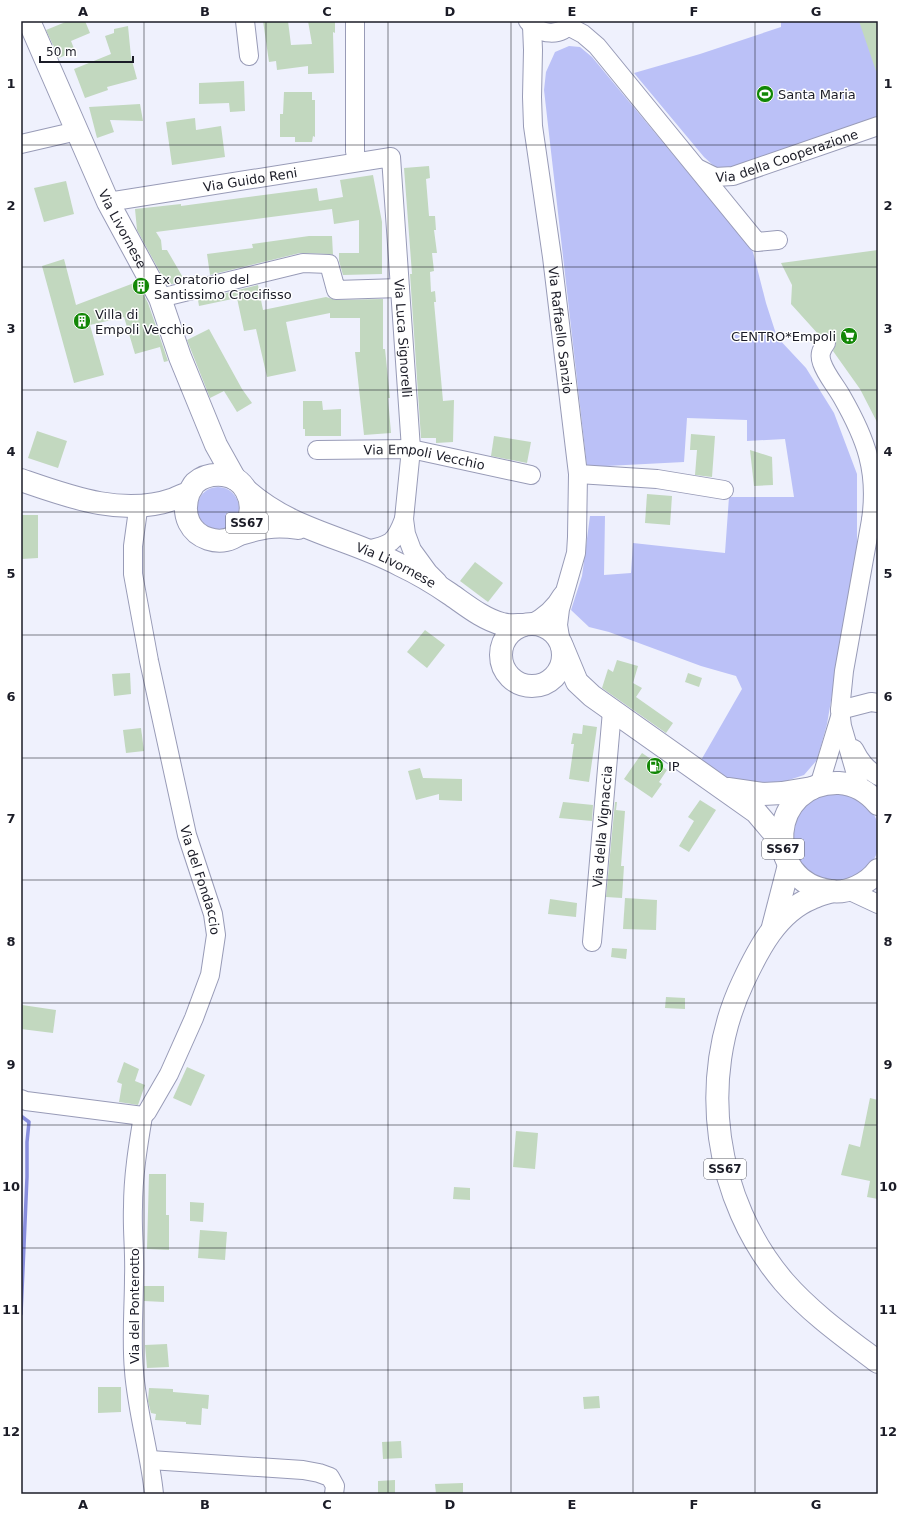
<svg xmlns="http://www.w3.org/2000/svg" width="899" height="1515" font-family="'DejaVu Sans',sans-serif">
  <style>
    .green { fill: #bbc1f7 }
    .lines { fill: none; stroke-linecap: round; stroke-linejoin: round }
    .stream { stroke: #878ddd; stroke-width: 3.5 }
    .building { fill: #c2d8bf }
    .minor-casing { stroke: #989bb7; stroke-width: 20 }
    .major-casing { stroke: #989bb7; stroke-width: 24 }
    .minor { stroke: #fff; stroke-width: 18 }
    .major { stroke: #fff; stroke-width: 22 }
    .grid { fill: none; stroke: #1b1c27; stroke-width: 1; stroke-opacity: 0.55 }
    .labels { text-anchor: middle; stroke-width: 3; stroke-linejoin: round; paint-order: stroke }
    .shield { fill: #fff; stroke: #5f6068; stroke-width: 1 }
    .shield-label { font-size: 12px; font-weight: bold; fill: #1b1c27 }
    .poi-label { font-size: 13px; fill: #1b1c27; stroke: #fff; text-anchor: start }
    .street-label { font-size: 13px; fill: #1b1c27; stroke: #fff }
    .neatline { fill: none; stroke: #1b1c27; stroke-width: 1.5 }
    .grid-label { font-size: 13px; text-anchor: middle; font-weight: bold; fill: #1b1c27 }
  </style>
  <rect width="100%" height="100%" fill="#eff1fd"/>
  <g class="green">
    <polygon points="781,21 878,21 878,116 729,168 715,167 704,157 634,73 700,54 781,27"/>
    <polygon points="569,46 580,47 592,57 749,246 753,252 766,303 777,337 806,368 834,413 857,474 857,549 827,724 817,760 804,775 786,781 764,783 720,776 700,762 742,689 736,676 701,666 609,632 589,627 571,610 582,576 590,516 605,516 604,575 631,573 633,543 725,553 729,497 794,497 785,439 747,441 747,420 687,418 684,462 587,467 544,90 546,72 555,52"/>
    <circle cx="218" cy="508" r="21"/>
    <circle cx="836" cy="837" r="44"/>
  </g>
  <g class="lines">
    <polyline class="stream" points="21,1116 29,1122 27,1142 27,1177 21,1314"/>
  </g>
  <g class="building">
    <polygon points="68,21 85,21 90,33 71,41 75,51 59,58 46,30"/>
    <polygon points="263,21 288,21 291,45 312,44 308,21 335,21 335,33 333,32 334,73 308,74 308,66 277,70 276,61 269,62"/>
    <polygon points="859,21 876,21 878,26 878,71 876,71"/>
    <polygon points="128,26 131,57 137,79 107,87 108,90 85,98 74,69 111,54 105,36 114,33 114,29"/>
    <polygon points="244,81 245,111 230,112 229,103 199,104 199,83"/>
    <polygon points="284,92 312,92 312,100 315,100 315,137 313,136 312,142 295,142 295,137 280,137 280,114 283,114"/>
    <polygon points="140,104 143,121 110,120 114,132 97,138 89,107"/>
    <polygon points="195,118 196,130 221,126 225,157 172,165 166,122"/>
    <polygon points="429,166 430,178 426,179 429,216 435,216 436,230 434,230 437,253 432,253 434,271 430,272 431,292 435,291 436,302 434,302 443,401 454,400 453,442 436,443 436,438 421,438 410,274 412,274 404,168"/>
    <polygon points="373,175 382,222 382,274 343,275 339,261 339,253 359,253 359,220 334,224 332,209 156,232 161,240 162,250 167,250 185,281 167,285 137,230 135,209 181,204 181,206 317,188 319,201 343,197 340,180"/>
    <polygon points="66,181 74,214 44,222 34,188"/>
    <polygon points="309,236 332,236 333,255 329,254 300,253 210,275 207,254 253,248 252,244"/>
    <polygon points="878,250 878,424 860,389 833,351 836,344 835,338 832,335 827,333 819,335 791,304 792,285 781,263"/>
    <polygon points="64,259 76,305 134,283 134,282 136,280 148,303 168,361 164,362 160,347 135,354 124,317 90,325 104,375 74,383 42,266"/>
    <polygon points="258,285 263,310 326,297 336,300 383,299 383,349 385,349 390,398 388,398 391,433 364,435 355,352 360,352 360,318 330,318 330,313 286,322 296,371 267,377 256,329 244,331 237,298 199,306 198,300"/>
    <polygon points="209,329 242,389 252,403 237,412 224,391 210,398 187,340"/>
    <polygon points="303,401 322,401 323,410 341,409 341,436 305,436 305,429 303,429"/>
    <polygon points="37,431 67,441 58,468 28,458"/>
    <polygon points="691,434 715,436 712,477 695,475 697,450 690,450"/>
    <polygon points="494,436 531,442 527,463 491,456"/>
    <polygon points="750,450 772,457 773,485 754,486"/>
    <polygon points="647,494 672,496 670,525 645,523"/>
    <polygon points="21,515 38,515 38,558 22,559"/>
    <polygon points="475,562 503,583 488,602 460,581"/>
    <polygon points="425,630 445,645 427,668 407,652"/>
    <polygon points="617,660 638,666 633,683 642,688 636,697 673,723 666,733 602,688 608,669 613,672"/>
    <polygon points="130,673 131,694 114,696 112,674"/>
    <polygon points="688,673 702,678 699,687 685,682"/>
    <polygon points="583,725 597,727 589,782 569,779 574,744 571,744 573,733 582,734"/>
    <polygon points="141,728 144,751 126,753 123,730"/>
    <polygon points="642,753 667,770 659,782 662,784 652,798 624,779"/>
    <polygon points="420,768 423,778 462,779 462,801 439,800 439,794 416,800 408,771"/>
    <polygon points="700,800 716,810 689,852 679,846 694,821 688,817"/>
    <polygon points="563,802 593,805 592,821 559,818"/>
    <polygon points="615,802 617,802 616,810 625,811 621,866 624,866 622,898 606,897"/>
    <polygon points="625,898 657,900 656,930 623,929"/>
    <polygon points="550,899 577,903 576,917 548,914"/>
    <polygon points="612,948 627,949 626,959 611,957"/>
    <polygon points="666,997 685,998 685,1009 665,1008"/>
    <polygon points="22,1005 56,1010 53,1033 21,1029"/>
    <polygon points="124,1062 139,1069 135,1081 145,1085 138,1105 119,1102 122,1084 117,1082"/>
    <polygon points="187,1067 205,1075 191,1106 173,1098"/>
    <polygon points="870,1098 878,1100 878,1199 867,1197 870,1181 841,1175 849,1144 860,1147"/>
    <polygon points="516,1131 538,1133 535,1169 513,1167"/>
    <polygon points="149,1174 166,1174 166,1215 169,1215 169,1250 147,1249"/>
    <polygon points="454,1187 470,1188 470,1200 453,1199"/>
    <polygon points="190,1202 204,1203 203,1222 190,1221"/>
    <polygon points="200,1230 227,1232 225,1260 198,1258"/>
    <polygon points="144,1286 164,1286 164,1302 144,1301"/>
    <polygon points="167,1344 169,1367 147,1368 145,1345"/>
    <polygon points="98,1387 121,1387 121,1412 98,1413"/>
    <polygon points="149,1388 173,1389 173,1392 209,1395 208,1409 202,1408 201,1425 186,1424 186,1422 155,1420 156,1414 151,1413 148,1401"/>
    <polygon points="599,1396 600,1408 584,1409 583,1397"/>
    <polygon points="401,1441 402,1458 383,1459 382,1442"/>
    <polygon points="395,1480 395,1494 378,1494 378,1481"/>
    <polygon points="463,1483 463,1494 436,1494 435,1484"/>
  </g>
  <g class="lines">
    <defs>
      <g id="minor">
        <polyline points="245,21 249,56"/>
        <path d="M528,21C539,35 561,38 572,21"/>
        <path id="s1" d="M532,26L533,50L532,97L533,126L552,257L578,474L577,537L576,553L560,609L558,625L561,643"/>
        <polyline points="568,26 583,34 597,46 757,242 778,240"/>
        <polyline points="21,144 77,131"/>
        <polyline points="355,152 355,21"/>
        <path id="s2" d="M699,169L715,177L733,176L878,126"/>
        <path id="s3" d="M108,202L391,157L411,449L404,519L406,534L412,550L428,572L438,582"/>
        <polyline points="160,298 303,263 329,264 336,290 400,288"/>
        <path d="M826,343C821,350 819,355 822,363C826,375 836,386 842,397C866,439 878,471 871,520L878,507"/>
        <path id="s4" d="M317,450L411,449L531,475"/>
        <polyline points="578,474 657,479 724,490"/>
        <path id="s5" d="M138,510L133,546V574L149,661L187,835L213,914L216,935L210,975L194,1018L169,1074L147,1112L143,1116"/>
        <path d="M366,550C391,545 395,543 404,519"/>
        <path d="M531,624C544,617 555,608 562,595"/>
        <polyline points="840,710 871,702 878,703"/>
        <path d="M854,749C860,761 866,769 878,776"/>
        <polyline points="819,786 840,717"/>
        <polyline points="860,788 842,726 840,710 844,671 871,520"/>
        <polyline points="848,890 878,904"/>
        <path id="s6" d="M592,942L612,711"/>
        <polyline points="21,1099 26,1101 143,1116"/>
        <path d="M143,1116C138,1146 133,1176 133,1207C132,1230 135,1253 134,1277C134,1308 131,1339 134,1371C137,1412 150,1453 154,1494"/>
        <polyline points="150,1460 303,1470 319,1473 330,1477 335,1486 334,1494"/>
      </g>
      <g id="major">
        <path id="s7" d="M29,21L108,202L160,298L180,357L216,445L235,479"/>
        <path d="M21,480C70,497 123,517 174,499C178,497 184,495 188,493C191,491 192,486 195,483C203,476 213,474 223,475C244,477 255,500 249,518C238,558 171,542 189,492"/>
        <path id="s8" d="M247,491C294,532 347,537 400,565C417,573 434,583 450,594C466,605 483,619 502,624C508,626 517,625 523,625"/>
        <path d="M236,535C260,528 273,524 298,528"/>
        <circle cx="532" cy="655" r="31"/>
        <polyline points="562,646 577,682 592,696 756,812 773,832 785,855"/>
        <polyline points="728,789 763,794 782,793 812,788"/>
        <path d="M878,804C868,792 855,784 839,783C769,781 761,881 830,891C847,894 868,884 878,870"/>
        <path d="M832,891C826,893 818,895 812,898C777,912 758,950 743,982C697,1079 714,1200 784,1282C811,1313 845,1337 878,1362"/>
        <polyline points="773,927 789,865"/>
      </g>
    </defs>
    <use href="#minor" class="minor-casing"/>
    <use href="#major" class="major-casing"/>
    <use href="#minor" class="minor"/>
    <use href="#major" class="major"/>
  </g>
  <path class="grid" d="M144,21V1494M266,21V1494M388,21V1494M511,21V1494M633,21V1494M755,21V1494M21,145H878M21,267H878M21,390H878M21,512H878M21,635H878M21,758H878M21,880H878M21,1003H878M21,1125H878M21,1248H878M21,1370H878"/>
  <defs>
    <symbol id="stadium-disc" viewBox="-11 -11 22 22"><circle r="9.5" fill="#128706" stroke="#fff"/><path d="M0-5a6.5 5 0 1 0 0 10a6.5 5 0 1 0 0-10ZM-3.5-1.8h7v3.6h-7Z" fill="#fff"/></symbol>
    <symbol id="building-disc" viewBox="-11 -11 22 22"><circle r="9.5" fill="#128706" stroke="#fff"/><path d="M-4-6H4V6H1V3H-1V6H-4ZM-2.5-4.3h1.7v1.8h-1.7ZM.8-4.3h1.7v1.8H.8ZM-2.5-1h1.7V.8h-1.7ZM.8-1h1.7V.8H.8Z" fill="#fff"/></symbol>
    <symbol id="supermarket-disc" viewBox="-11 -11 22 22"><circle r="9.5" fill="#128706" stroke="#fff"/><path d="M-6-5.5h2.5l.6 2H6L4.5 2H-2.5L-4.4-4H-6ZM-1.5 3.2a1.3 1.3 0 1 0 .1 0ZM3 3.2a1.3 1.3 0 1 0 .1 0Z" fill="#fff"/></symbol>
    <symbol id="fuel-disc" viewBox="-11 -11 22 22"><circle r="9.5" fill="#128706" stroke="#fff"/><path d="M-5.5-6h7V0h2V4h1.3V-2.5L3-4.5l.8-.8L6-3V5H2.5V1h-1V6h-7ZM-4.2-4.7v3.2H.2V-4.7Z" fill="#fff"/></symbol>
  </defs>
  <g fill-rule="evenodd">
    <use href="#stadium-disc" x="755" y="84" width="20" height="20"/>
    <use href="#building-disc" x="131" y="276" width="20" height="20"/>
    <use href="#building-disc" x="72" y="311" width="20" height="20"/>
    <use href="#supermarket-disc" x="839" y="326" width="20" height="20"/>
    <use href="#fuel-disc" x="645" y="756" width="20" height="20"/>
  </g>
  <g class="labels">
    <g class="shield">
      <rect x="226" y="513" width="42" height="20" rx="3"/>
      <rect x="762" y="839" width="42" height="20" rx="3"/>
      <rect x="704" y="1159" width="42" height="20" rx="3"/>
    </g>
    <g class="shield-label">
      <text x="247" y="527">SS67</text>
      <text x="783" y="853">SS67</text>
      <text x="725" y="1173">SS67</text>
    </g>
    <g class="poi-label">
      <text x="778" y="99">Santa Maria</text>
      <text x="154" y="284">Ex oratorio del<tspan x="154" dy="15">Santissimo Crocifisso</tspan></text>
      <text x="95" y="319">Villa di<tspan x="95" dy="15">Empoli Vecchio</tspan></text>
      <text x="836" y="341" text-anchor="end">CENTRO*Empoli</text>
      <text x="668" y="771">IP</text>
    </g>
    <g class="street-label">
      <text dy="5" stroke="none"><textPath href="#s2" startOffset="93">Via della Cooperazione</textPath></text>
      <text dy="5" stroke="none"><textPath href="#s3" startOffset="144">Via Guido Reni</textPath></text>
      <text dy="5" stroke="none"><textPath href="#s7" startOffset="228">Via Livornese</textPath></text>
      <text dy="5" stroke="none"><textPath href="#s1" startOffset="306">Via Raffaello Sanzio</textPath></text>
      <text dy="5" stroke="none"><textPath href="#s3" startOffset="468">Via Luca Signorelli</textPath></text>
      <text dy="5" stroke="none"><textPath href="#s4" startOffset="108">Via Empoli Vecchio</textPath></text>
      <text dy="5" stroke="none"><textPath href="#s8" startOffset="167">Via Livornese</textPath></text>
      <text dy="5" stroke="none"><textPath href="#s6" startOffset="116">Via della Vignaccia</textPath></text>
      <text dy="5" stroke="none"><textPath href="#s5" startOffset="378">Via del Fondaccio</textPath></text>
      <text transform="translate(134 1306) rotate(-90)" y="5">Via del Ponterotto</text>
    </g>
  </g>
  <rect width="899" height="1515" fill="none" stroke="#ffffff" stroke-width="44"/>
  <path d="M40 56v6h93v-6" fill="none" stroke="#1b1c27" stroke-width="2"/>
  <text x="46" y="56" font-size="12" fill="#1b1c27" stroke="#ffffff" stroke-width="3" paint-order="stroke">50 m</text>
  <rect x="22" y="22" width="855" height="1471" class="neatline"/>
  <g class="grid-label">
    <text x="83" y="16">A</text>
    <text x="205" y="16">B</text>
    <text x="327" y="16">C</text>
    <text x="450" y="16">D</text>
    <text x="572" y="16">E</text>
    <text x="694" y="16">F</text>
    <text x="816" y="16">G</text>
    <text x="11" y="88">1</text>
    <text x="888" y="88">1</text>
    <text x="11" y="210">2</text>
    <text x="888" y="210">2</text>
    <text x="11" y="333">3</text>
    <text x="888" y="333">3</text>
    <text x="11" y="456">4</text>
    <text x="888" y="456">4</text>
    <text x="11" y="578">5</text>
    <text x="888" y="578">5</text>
    <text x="11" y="701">6</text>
    <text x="888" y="701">6</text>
    <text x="11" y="823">7</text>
    <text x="888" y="823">7</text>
    <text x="11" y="946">8</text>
    <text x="888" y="946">8</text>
    <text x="11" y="1069">9</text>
    <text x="888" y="1069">9</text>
    <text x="11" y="1191">10</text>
    <text x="888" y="1191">10</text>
    <text x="11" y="1314">11</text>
    <text x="888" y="1314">11</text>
    <text x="11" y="1436">12</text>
    <text x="888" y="1436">12</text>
    <text x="83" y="1509">A</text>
    <text x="205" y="1509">B</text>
    <text x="327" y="1509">C</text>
    <text x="450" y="1509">D</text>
    <text x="572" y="1509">E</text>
    <text x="694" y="1509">F</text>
    <text x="816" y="1509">G</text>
  </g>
</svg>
